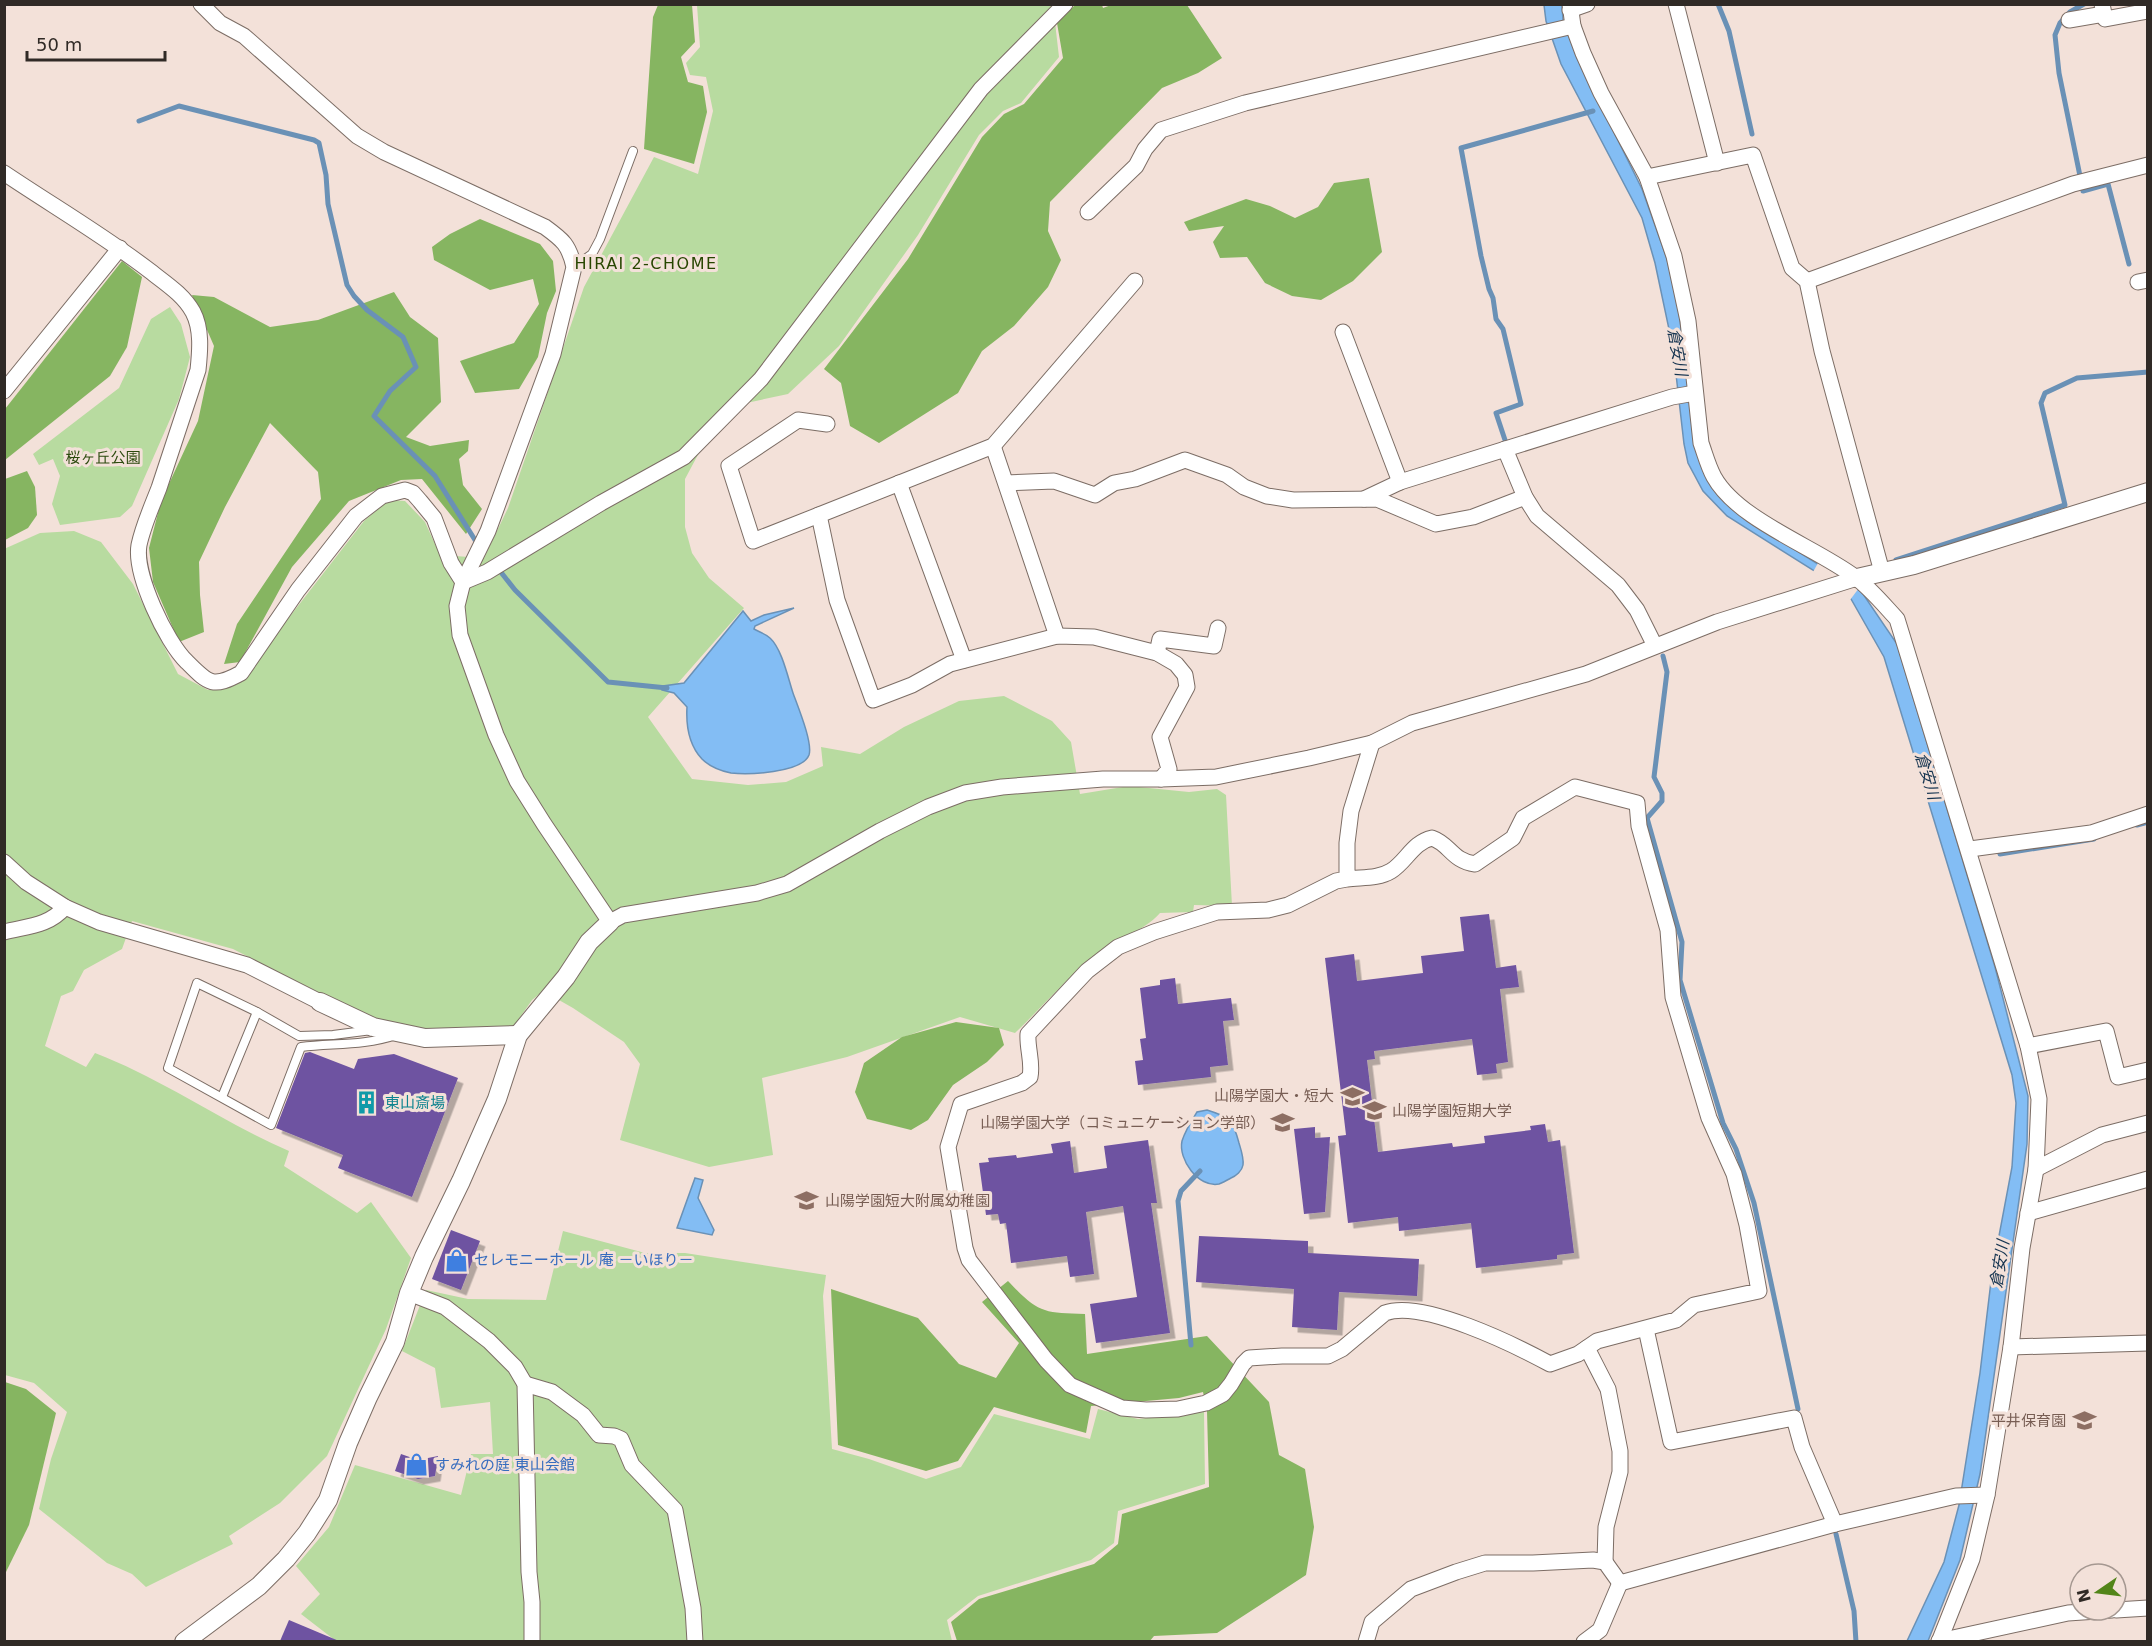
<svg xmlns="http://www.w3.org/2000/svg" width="2152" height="1646" font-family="'DejaVu Sans','Noto Sans JP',sans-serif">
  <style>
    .green { fill: #b8dba0 }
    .forest { fill: #86b561 }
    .water { fill: #83bdf4; stroke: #6a91b6; stroke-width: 1.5 }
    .pier { fill: #f3e1d9 }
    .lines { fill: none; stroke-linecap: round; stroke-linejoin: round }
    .stream { stroke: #6a91b6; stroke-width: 5 }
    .building { fill: #6e52a1; filter: url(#shadow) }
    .service-casing { stroke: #7c6d65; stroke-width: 10 }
    .minor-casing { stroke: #7c6d65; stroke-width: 17 }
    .tertiary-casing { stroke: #7c6d65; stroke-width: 20 }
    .service { stroke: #fff; stroke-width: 8 }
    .minor { stroke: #fff; stroke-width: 15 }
    .tertiary { stroke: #fff; stroke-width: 18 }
    .labels { text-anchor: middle; stroke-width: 6; stroke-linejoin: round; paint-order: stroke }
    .park-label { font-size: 15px; fill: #2c4a0e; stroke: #f3e1d9 }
    .education-label { font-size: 15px; fill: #785e54; stroke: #f3e1d9; text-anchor: end }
    .culture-label { font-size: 15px; fill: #0d838f; stroke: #f3e1d9; text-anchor: start }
    .shop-label { font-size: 15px; fill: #366cbe; stroke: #f3e1d9; text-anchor: start }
    .neighbourhood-label { font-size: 16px; letter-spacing: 1.5px; fill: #274600; stroke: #f3e1d9 }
    .water-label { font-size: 16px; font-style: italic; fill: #153450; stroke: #f3e1d9 }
  </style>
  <defs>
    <filter id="shadow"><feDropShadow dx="5.5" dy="5.5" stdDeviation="0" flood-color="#0004"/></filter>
  </defs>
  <rect width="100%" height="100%" fill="#f3e1d9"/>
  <g class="green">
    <path d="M697,5H1053L1059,57L1021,103L1003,111L979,135L918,235L839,346L788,394L723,408L685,479V527L692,553L709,578L744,608L648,717L692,779L748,785L786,782L823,766L821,747L860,754L904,727L959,701L1004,696L1052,721L1071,742L1080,794L1129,786L1189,792L1217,789L1226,795L1232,906L1194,905L1193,912L1160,913C1143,932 1114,940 1094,956C1067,978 1041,1008 1015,1033L960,1017L847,1057L762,1078L773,1155L709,1167L620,1140L640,1064L624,1042L573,1008L543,991L532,1000L514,1026L442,1030L399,1027L357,1012L233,949L132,921L122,949L84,970L73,991L61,996L45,1046L86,1067L95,1053C163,1079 222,1122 289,1151L284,1166L357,1213L371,1202L411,1258L386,1329L327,1456L280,1503L229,1536L233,1544L146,1587L132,1574L107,1563L39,1509L51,1459L67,1412L34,1383L5,1375L4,549L40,533L74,531L101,542L133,584L178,674L208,690L242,678L364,521L389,500L405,501L425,522L440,555L484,558L508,508L584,287L654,157L698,174L713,111L706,77L690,75L686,63L700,47Z"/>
    <polygon points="170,307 181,324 190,357 179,399 132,506 120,517 60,525 52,504 60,476 53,459 39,465 33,454 119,388 151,319"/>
    <polygon points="563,1231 645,1253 685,1253 826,1275 823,1296 832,1449 869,1459 926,1479 961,1467 994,1414 1090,1439 1098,1409 1138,1419 1204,1412 1205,1484 1118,1511 1114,1543 1091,1560 978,1596 947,1620 952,1641 336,1641 301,1614 320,1594 296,1566 329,1527 355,1465 461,1495 471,1454 493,1454 490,1402 441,1408 435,1368 402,1351 426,1290 468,1299 546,1300"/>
  </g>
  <g class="forest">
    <polygon points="658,5 692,5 695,42 681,57 688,82 703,86 707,112 694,164 644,149 653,17"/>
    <polygon points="1111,5 1187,5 1222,58 1198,73 1162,88 1050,202 1048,231 1061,260 1048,287 1014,326 982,351 958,393 879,443 850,426 841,383 824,369 908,259 982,137 1004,114 1024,104 1063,58 1057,23 1075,5 1102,5 1103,8"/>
    <polygon points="1369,178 1382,252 1353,281 1321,300 1292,296 1265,283 1247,257 1220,258 1213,242 1224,226 1189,231 1184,222 1246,199 1270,206 1295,218 1318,207 1334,183"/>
    <polygon points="480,219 540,244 553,261 556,291 547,313 538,357 519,389 475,393 460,361 514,343 539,304 533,279 490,290 434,260 432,247 450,234"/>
    <polygon points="122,261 142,277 127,347 110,376 5,460 5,409"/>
    <polygon points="394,292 410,317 438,338 441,402 406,437 430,446 469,440 468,451 459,459 463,485 482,509 466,534 422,479 401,480 349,501 292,567 240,662 224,664 237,624 321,499 318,472 270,423 225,507 199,562 200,595 204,632 179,642 153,582 149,548 161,501 198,421 214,346 192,295 214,297 270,327 318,320"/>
    <polygon points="27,471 35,487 37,515 28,528 5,540 5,479"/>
    <polygon points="956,1022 999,1028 1004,1045 987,1062 953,1085 928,1120 911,1130 867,1119 855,1092 864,1063 902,1037"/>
    <path d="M1008,1281C1038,1313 1043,1313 1085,1314L1087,1354L1207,1336L1269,1402L1279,1455L1305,1469L1314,1527L1306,1575L1217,1633L1154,1636L1149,1642L957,1641L951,1622L979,1599L1094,1564L1118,1544L1122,1514L1209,1487L1207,1411L1203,1392L1179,1398L1091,1406L1086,1433L994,1407L958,1461L926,1471L838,1445L831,1289L918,1318L959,1364L996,1378L1019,1343L982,1302Z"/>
    <polygon points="5,1382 26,1389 56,1413 29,1525 5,1574"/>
  </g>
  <g class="water">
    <polygon points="1544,5 1562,5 1563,20 1602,108 1642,189 1667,259 1678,304 1696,448 1746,519 1861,591 1897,644 1995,967 2028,1096 2027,1144 1980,1474 1960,1560 1928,1641 1907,1641 1944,1562 1959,1505 1980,1373 1992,1273 2012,1167 2016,1103 2012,1075 1884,657 1851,599 1813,570 1727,516 1703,491 1688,463 1684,444 1673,348 1655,263 1642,218 1561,64 1546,21"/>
    <path d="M794,608L755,626L754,629C759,632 766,634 770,638C782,649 788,678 793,693C798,707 813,743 809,755C802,773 747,775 731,773C721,771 709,766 702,759C689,745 686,724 687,707L674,693L662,690L663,686L684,683L743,611L751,621L764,615Z"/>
    <path d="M1207,1110C1230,1117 1233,1120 1239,1143C1241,1150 1244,1158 1243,1165C1242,1171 1236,1176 1231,1178C1227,1180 1222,1183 1219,1184C1198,1188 1178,1159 1182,1141C1185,1131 1192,1120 1197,1112Z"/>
    <polygon points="695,1178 703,1180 698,1198 714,1230 712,1235 677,1228"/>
  </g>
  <polygon class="pier" points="1818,563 1859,588 1850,600 1813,572"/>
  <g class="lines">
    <g class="stream">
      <polyline points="1718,4 1729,31 1752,134"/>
      <polyline points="139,121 179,106 314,140 319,143 326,175 328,204 347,285 354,296 367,310 403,337 416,367 390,391 374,416 435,476 475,540"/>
      <polyline points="2080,176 2059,73 2055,35 2060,23 2070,12 2084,4"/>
      <polyline points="2083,187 2083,191 2108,184 2129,264"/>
      <polyline points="1507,446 1496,413 1521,404 1503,329 1496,319 1493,298 1489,289 1481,256 1461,148 1593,111"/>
      <polyline points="1896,560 2065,505 2041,403 2045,393 2077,378 2148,372"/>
      <polyline points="500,571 515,590 608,682 667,688"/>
      <polyline points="1663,656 1667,672 1654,777 1662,793 1662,801 1647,818 1682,942 1680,980 1723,1123 1736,1149 1754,1203 1798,1409"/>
      <polyline points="2137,825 2148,822"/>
      <polyline points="2000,854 2094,839"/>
      <polyline points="1191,1345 1178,1201 1181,1191 1200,1171"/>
      <polyline points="1836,1534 1854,1611 1856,1642"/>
    </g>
  </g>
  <g class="building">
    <polygon points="1489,914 1496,968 1516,965 1519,987 1500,989 1508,1062 1496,1064 1497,1073 1477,1075 1472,1039 1374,1051 1375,1059 1367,1060 1378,1152 1452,1143 1453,1147 1485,1143 1484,1136 1531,1130 1530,1126 1545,1124 1548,1142 1560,1140 1574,1253 1557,1255 1557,1259 1476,1268 1471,1223 1399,1231 1398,1217 1348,1223 1338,1136 1346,1135 1325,958 1354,954 1357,981 1423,973 1421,956 1464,951 1460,917"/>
    <polygon points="1175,978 1178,1004 1231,998 1234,1020 1223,1021 1228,1065 1210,1067 1211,1077 1138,1085 1135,1061 1143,1060 1140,1039 1146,1038 1140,988 1160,985 1160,980"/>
    <polygon points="310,1052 354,1069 358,1059 394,1054 458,1078 412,1197 338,1168 343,1155 276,1128 305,1053"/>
    <polygon points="1315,1127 1315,1138 1330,1137 1325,1212 1304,1214 1294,1129"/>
    <polygon points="1148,1140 1157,1203 1151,1203 1170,1333 1096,1343 1090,1304 1137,1297 1123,1206 1086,1212 1094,1274 1070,1277 1067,1256 1011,1263 1006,1223 1000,1224 998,1214 986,1215 979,1163 989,1162 988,1158 1016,1155 1017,1158 1053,1153 1051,1144 1070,1141 1074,1173 1107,1168 1104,1146"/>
    <polygon points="451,1230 480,1241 461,1290 432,1279"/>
    <polygon points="1199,1236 1308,1241 1308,1253 1419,1259 1417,1296 1339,1292 1337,1330 1292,1327 1294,1289 1196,1282"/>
    <polygon points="401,1454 418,1460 438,1456 435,1476 418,1479 395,1471"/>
    <polygon points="289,1620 339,1641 280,1641"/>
  </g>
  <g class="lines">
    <defs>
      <g id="service">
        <polyline points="574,267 592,254 600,239 633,151"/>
        <path d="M372,1030L333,1035L299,1036L257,1012L197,983L168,1068L271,1125L301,1047C333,1043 364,1046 396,1035"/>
        <polyline points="222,1097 257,1012"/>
      </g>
      <g id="minor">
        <path d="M201,4L220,23L244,36L357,136L384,152L545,227C563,240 569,245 574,267L553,354L488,531L463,582L457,606L460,635L496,735L517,781L544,824L610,922L623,915L757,893L787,884L880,831L928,807L965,793L1002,787L1103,779H1161L1216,777L1309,758L1372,743L1412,723L1586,674L1717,622L1857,578"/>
        <path d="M1570,4L1573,26L1583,53L1601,93L1647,177L1674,256L1688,321L1701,443C1705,454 1708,466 1714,477C1738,520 1815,547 1855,577C1870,588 1884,605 1897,619L2028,1046L2039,1099L2036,1169L2022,1248L2011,1347L1987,1495L1972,1559L1939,1642"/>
        <polyline points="1676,4 1717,163"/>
        <polyline points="2102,4 2105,19 2148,11"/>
        <polyline points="1570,10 1587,4"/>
        <polyline points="2069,20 2104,14"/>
        <path d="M4,173C53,206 103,235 150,271C165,283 183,294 193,312C202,329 200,351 198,370C185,409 172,449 159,488C152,506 143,526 139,545C134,574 166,642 187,662C208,683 212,689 241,673L298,590L356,516L382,496L405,490L413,493L420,501L434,518L451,563L463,582"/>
        <polyline points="1647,177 1753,155 1792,268 1807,281 1822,351 1882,572"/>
        <polyline points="1088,212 1136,166 1145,149 1161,130 1245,103 1573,26"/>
        <polyline points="1135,281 993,446 819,515 837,600 873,700 912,685 950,664 1057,636 1094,637 1157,653 1176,664 1185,675 1187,687 1160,737 1169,769 1161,779"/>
        <polyline points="1807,281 2073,184 2148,165"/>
        <polyline points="2138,282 2148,280"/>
        <polyline points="1343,332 1400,482"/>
        <polyline points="4,391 120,248"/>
        <polyline points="993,446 1057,636"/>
        <polyline points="1505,449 1525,497 1537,516 1618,585 1637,610 1655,646"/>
        <polyline points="899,483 964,660"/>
        <polyline points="1006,483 1054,481 1095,495 1114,483 1135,479 1185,460 1227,475 1244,487 1267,496 1293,500 1377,499 1436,524 1473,517 1525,497"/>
        <polyline points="1364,499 1400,482 1672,397 1695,393"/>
        <polyline points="819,515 753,541 729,466 798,420 827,424"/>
        <polyline points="463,582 487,572 601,503 684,457 761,379 981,89 1065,4"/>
        <polyline points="1157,653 1160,639 1214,646 1218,628"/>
        <polyline points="1970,849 2091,833 2148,814"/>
        <polyline points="4,862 26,882 65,907 99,922 247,965 320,1002"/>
        <path d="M1347,879C1361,877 1378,879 1391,871C1406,862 1413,842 1432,838C1450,844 1452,861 1475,864L1513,838L1523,818L1575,787L1637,803L1639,826L1668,930L1673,997L1709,1118L1734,1174L1747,1225L1759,1291L1694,1305L1676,1320L1597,1341L1578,1354L1550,1364C1515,1345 1422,1299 1385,1313L1342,1349L1328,1356H1282L1249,1358L1243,1364L1231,1384L1223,1394L1206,1403L1178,1409L1146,1410L1122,1408L1070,1385L1046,1360L969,1260L965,1248L948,1147L961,1104L1022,1083L1030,1077C1033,1062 1027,1049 1028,1034L1087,971L1118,947L1154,932L1217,912L1268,910L1288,905L1336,881L1347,879V843L1351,811L1372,743"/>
        <path d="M4,932C28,926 49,926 65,907"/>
        <polyline points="2028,1046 2106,1031 2118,1077 2148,1070"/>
        <polyline points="2036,1169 2102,1135 2148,1123"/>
        <polyline points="2028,1213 2148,1179"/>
        <polyline points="409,1293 445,1307 489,1341 515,1367 525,1384 529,1572 532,1602 532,1642"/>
        <polyline points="1646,1329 1671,1442 1794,1418 1802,1447 1835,1524"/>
        <polyline points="2011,1347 2148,1343"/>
        <polyline points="1587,1348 1608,1389 1620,1451 1620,1472 1606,1527 1605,1562"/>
        <polyline points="525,1384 552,1392 583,1415 599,1435 614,1436 621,1439 632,1465 675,1510 693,1608 695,1642"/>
        <polyline points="1620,1583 1835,1524 1956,1496 1987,1495"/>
        <polyline points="2116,1610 2148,1608"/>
        <polyline points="1939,1641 2068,1613 2112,1610"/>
        <polyline points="1366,1642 1372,1622 1411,1589 1456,1572 1485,1563 1533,1563 1593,1560 1605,1562 1620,1583"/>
        <polyline points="1584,1642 1600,1630 1620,1583"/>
      </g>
      <g id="tertiary">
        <polyline points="1857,578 1914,565 2148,492"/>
        <polyline points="320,1002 373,1027 425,1038 518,1035"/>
        <polyline points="184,1642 259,1586 286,1559 307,1533 328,1500 348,1443 368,1397 395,1342 409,1293 424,1257 461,1181 497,1099 518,1035 566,977 589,942 610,922"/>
      </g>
    </defs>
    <use href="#service" class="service-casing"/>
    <use href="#minor" class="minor-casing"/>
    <use href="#tertiary" class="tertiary-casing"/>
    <use href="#service" class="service"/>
    <use href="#minor" class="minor"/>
    <use href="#tertiary" class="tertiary"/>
  </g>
  <defs>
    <symbol id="university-bare" viewBox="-9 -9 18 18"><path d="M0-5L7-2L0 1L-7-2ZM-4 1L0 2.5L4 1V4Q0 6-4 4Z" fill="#8d6e63" stroke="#f3e1d9" stroke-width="2.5" paint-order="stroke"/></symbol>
    <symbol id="building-bare" viewBox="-9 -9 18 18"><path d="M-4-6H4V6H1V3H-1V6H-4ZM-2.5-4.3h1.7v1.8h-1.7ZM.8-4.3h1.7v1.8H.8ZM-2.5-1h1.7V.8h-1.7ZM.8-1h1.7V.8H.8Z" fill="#0f9aa8" stroke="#f3e1d9" stroke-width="2.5" paint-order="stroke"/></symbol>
    <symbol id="school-bare" viewBox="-9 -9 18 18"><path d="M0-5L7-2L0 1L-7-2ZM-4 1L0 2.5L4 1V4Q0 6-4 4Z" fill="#8d6e63" stroke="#f3e1d9" stroke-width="2.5" paint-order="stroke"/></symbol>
    <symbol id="shop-bare" viewBox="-9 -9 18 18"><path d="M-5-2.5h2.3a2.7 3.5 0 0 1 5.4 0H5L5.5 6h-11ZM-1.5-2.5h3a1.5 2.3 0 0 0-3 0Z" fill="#3f7fe0" stroke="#f3e1d9" stroke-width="2.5" paint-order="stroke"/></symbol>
  </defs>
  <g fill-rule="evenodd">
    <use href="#university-bare" x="1336" y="1080" width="33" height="33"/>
    <use href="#building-bare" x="350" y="1086" width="33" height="33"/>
    <use href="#university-bare" x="1358" y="1094" width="33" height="33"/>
    <use href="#university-bare" x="1266" y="1106" width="33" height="33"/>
    <use href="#school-bare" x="790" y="1184" width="33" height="33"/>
    <use href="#shop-bare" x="440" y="1244" width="33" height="33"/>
    <use href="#school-bare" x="2068" y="1404" width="33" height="33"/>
    <use href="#shop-bare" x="400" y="1448" width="33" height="33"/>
  </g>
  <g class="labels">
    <g class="park-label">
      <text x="103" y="463">桜ヶ丘公園</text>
    </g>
    <g class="education-label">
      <text x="1334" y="1101">山陽学園大・短大</text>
      <text x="1392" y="1116" text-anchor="start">山陽学園短期大学</text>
      <text x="1265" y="1128">山陽学園大学（コミュニケーション学部）</text>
      <text x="825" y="1206" text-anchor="start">山陽学園短大附属幼稚園</text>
      <text x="2066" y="1426">平井保育園</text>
    </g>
    <g class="culture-label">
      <text x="385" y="1108">東山斎場</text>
    </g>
    <g class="shop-label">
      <text x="474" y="1265">セレモニーホール 庵 －いほり－</text>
      <text x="435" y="1470">すみれの庭 東山会館</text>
    </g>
    <g class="neighbourhood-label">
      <text x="646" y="269">HIRAI 2-CHOME</text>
    </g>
    <g class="water-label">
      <text transform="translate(1678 352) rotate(80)" y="6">倉安川</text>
      <text transform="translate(1928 776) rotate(73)" y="6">倉安川</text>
      <text transform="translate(1999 1264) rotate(-81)" y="6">倉安川</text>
    </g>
  </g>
  <rect width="2152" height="1646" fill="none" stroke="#302a26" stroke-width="12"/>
  <g transform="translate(2098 1592) rotate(256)"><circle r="28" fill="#f3e1d9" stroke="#a59891" stroke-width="1.5"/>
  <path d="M0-4.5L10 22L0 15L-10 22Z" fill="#528519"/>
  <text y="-9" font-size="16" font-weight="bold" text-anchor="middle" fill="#302a26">N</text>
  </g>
  <path d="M27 51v9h138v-9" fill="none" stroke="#302a26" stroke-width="3"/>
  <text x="36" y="51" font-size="18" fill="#302a26" stroke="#f3e1d9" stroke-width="4.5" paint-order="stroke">50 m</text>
</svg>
